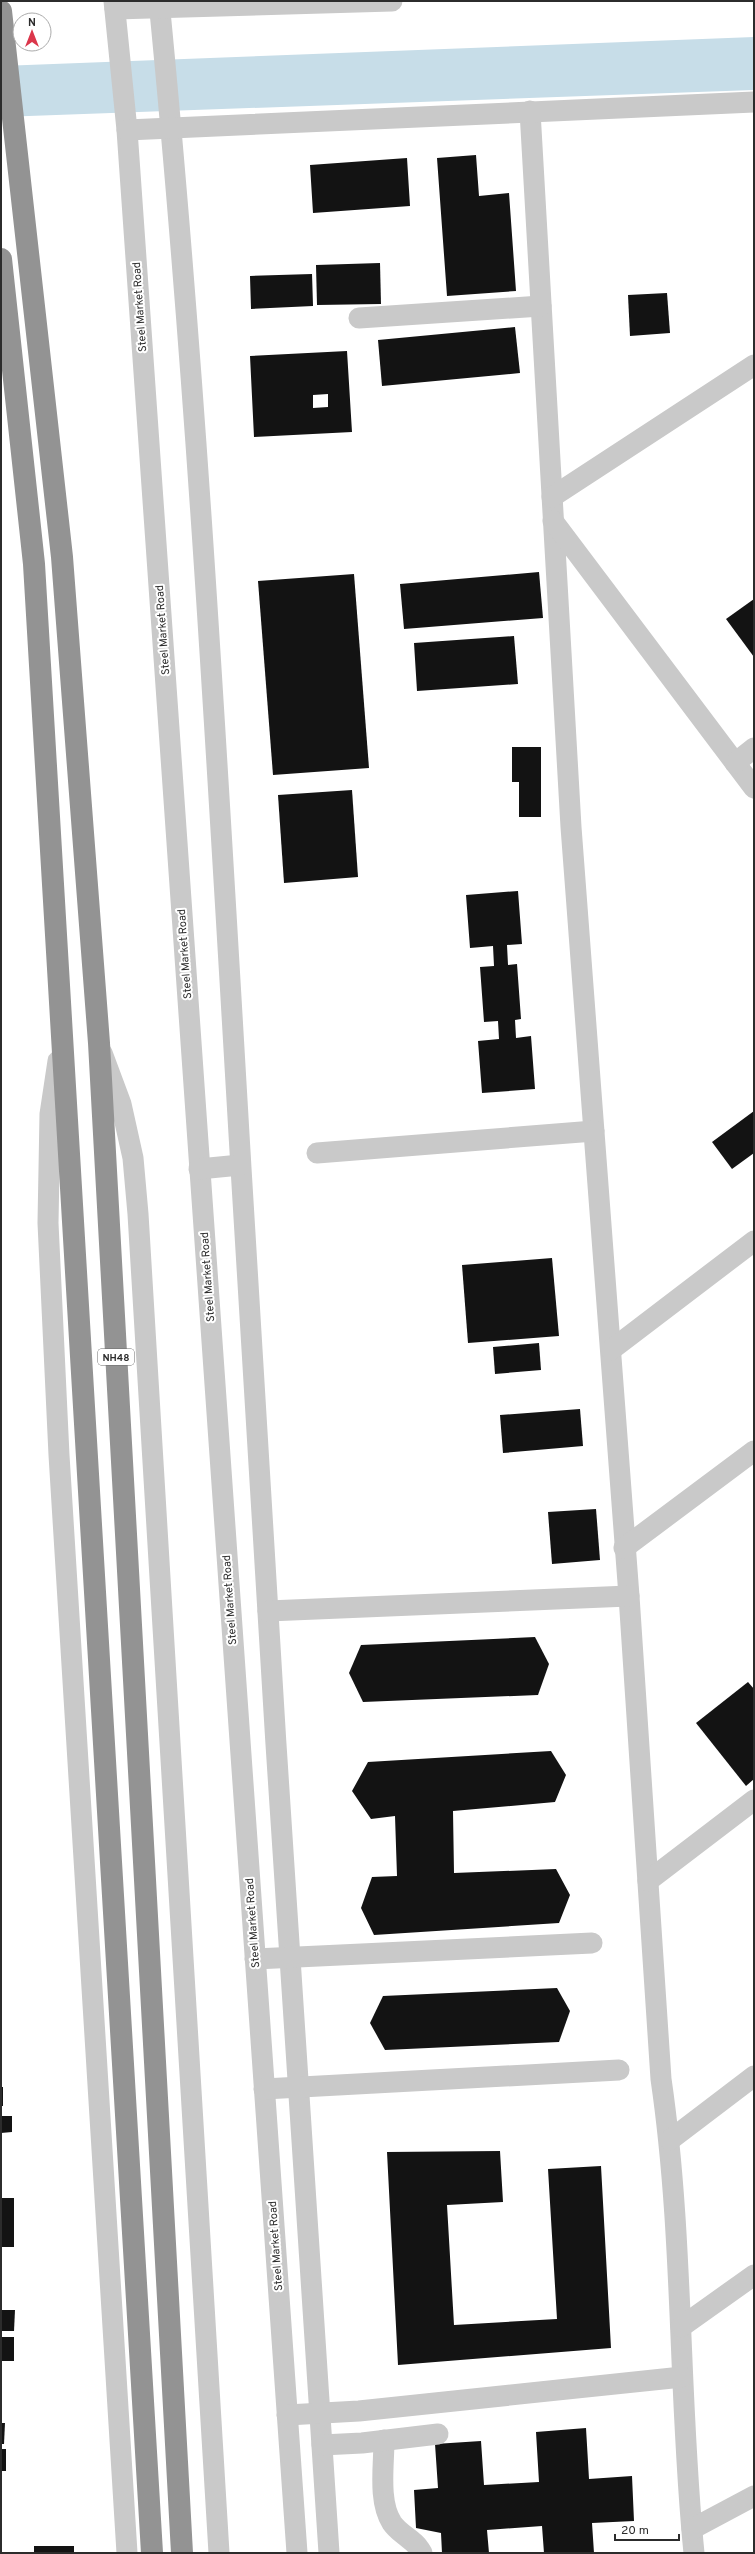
<svg xmlns="http://www.w3.org/2000/svg" width="755" height="2554" font-family="Overpass,sans-serif">
  <style>
    .water { fill: #c7dde8 }
    .building { fill: #131313; fill-rule: evenodd }
    .lines { fill: none; stroke-linecap: round; stroke-linejoin: round }
    .minor { stroke: #c9c9c9; stroke-width: 21 }
    .highway { stroke: #939393; stroke-width: 22 }
    .labels { text-anchor: middle; stroke-width: 4; stroke-linejoin: round; paint-order: stroke }
    .shield { fill: #fff; stroke: #6b6b6b; stroke-width: 1 }
    .shield-label { font-size: 10px; font-weight: bold; fill: #2c2c2c }
    .street-label { font-size: 11px; fill: #2c2c2c; stroke: #fff }
  </style>
  <rect width="100%" height="100%" fill="#fff"/>
  <polygon class="water" points="754,37 754,90 1,117 1,66"/>
  <g class="building">
    <polygon points="476,155 479,196 509,193 516,291 447,296 437,158"/>
    <polygon points="407,158 410,206 313,213 310,165"/>
    <polygon points="380,263 381,304 317,305 316,265"/>
    <polygon points="312,274 313,306 251,309 250,276"/>
    <polygon points="667,293 670,333 630,336 628,295"/>
    <polygon points="515,327 520,373 382,386 378,340"/>
    <path d="M347,351L352,432L254,437L250,356ZM328,394V407L313,408V395Z"/>
    <polygon points="539,572 543,618 404,629 400,584"/>
    <polygon points="354,574 369,768 273,775 258,581"/>
    <polygon points="754,599 754,657 726,619"/>
    <polygon points="514,636 518,684 417,691 414,643"/>
    <polygon points="512,747 541,747 541,817 519,817 519,782 512,782"/>
    <polygon points="352,790 358,877 284,883 278,795"/>
    <polygon points="518,891 522,944 507,945 508,965 517,964 521,1019 515,1020 516,1038 531,1036 535,1089 482,1093 478,1041 499,1039 498,1021 484,1022 480,967 494,966 493,946 470,948 466,895"/>
    <polygon points="754,1111 754,1153 732,1169 712,1142"/>
    <polygon points="552,1258 559,1336 468,1343 462,1265"/>
    <polygon points="539,1343 541,1370 495,1374 493,1347"/>
    <polygon points="580,1409 583,1446 503,1453 500,1415"/>
    <polygon points="596,1509 600,1560 552,1564 548,1512"/>
    <polygon points="535,1637 549,1664 538,1695 363,1702 349,1673 361,1645"/>
    <polygon points="748,1682 754,1689 754,1779 746,1786 696,1723"/>
    <polygon points="551,1751 566,1775 555,1802 453,1811 454,1873 556,1869 570,1895 559,1923 374,1935 361,1908 372,1877 397,1876 395,1816 371,1819 352,1791 368,1762"/>
    <polygon points="557,1988 570,2011 559,2042 385,2050 370,2023 383,1996"/>
    <rect x="1" y="2087" width="2" height="19"/>
    <polygon points="1,2116 12,2116 12,2132 1,2133"/>
    <polygon points="500,2151 503,2202 447,2205 454,2325 557,2319 548,2169 601,2166 611,2348 398,2365 387,2152"/>
    <rect x="1" y="2198" width="13" height="49"/>
    <polygon points="1,2310 15,2310 14,2331 1,2331"/>
    <rect x="1" y="2337" width="13" height="24"/>
    <polygon points="1,2423 5,2423 4,2444 1,2444"/>
    <polygon points="586,2428 589,2479 632,2476 634,2521 592,2523 594,2553 544,2553 542,2526 487,2530 489,2553 442,2553 441,2533 416,2528 414,2490 438,2488 435,2444 481,2441 484,2485 539,2482 536,2432"/>
    <rect x="1" y="2449" width="5" height="22"/>
    <rect x="34" y="2546" width="40" height="7"/>
  </g>
  <g class="lines">
    <g class="minor">
      <polyline points="114,1 127,130 297,2553"/>
      <path d="M159,1C197,389 218,779 241,1168C267,1630 299,2091 329,2553"/>
      <polyline points="115,9 392,1"/>
      <path d="M530,111L571,827L629,1596L661,2079C684,2236 678,2395 694,2553"/>
      <polyline points="127,130 754,102"/>
      <polyline points="359,318 541,306"/>
      <polyline points="552,497 754,365"/>
      <polyline points="553,521 754,788"/>
      <polyline points="735,763 754,748"/>
      <polyline points="102,1053 121,1104 133,1158 138,1214 219,2553"/>
      <polyline points="58,1061 50,1114 48,1223 59,1455 127,2553"/>
      <polyline points="317,1153 594,1131"/>
      <polyline points="199,1169 240,1165"/>
      <polyline points="611,1350 754,1241"/>
      <polyline points="624,1548 754,1451"/>
      <polyline points="268,1611 629,1596"/>
      <polyline points="648,1881 754,1800"/>
      <polyline points="255,1959 592,1943"/>
      <polyline points="264,2089 619,2070"/>
      <polyline points="670,2140 754,2076"/>
      <polyline points="681,2327 754,2275"/>
      <polyline points="287,2415 359,2411 682,2377"/>
      <path d="M384,2440C384,2466 378,2501 392,2523C401,2536 414,2538 422,2553"/>
      <polyline points="322,2445 362,2443 438,2434"/>
      <polyline points="692,2529 754,2496"/>
    </g>
    <g class="highway">
      <polyline points="1,11 62,557 99,1043 182,2553"/>
      <polyline points="1,259 34,564 152,2553"/>
    </g>
  </g>
  <g class="labels">
    <rect class="shield" x="98" y="1349" width="36" height="16" rx="3"/>
    <g class="shield-label">
      <text x="116" y="1361">NH48</text>
    </g>
    <g class="street-label">
      <text transform="translate(139 307) rotate(-94)" y="4">Steel Market Road</text>
      <text transform="translate(162 630) rotate(-94)" y="4">Steel Market Road</text>
      <text transform="translate(184 954) rotate(-94)" y="4">Steel Market Road</text>
      <text transform="translate(207 1277) rotate(-94)" y="4">Steel Market Road</text>
      <text transform="translate(229 1600) rotate(-94)" y="4">Steel Market Road</text>
      <text transform="translate(252 1923) rotate(-94)" y="4">Steel Market Road</text>
      <text transform="translate(275 2246) rotate(-94)" y="4">Steel Market Road</text>
    </g>
  </g>
  <rect width="755" height="2554" fill="none" stroke="#2c2c2c" stroke-width="4"/>
  <g transform="translate(32 32)"><circle r="19" fill="#ffffff" stroke="#ababab"/>
  <path d="M0-3L7 15L0 10L-7 15Z" fill="#db364b"/>
  <text y="-6" font-size="11" font-weight="bold" text-anchor="middle" fill="#2c2c2c">N</text>
  </g>
  <path d="M615 2534v6h64v-6" fill="none" stroke="#2c2c2c" stroke-width="2"/>
  <text x="621" y="2534" font-size="12" fill="#2c2c2c" stroke="#ffffff" stroke-width="3" paint-order="stroke">20 m</text>
</svg>
